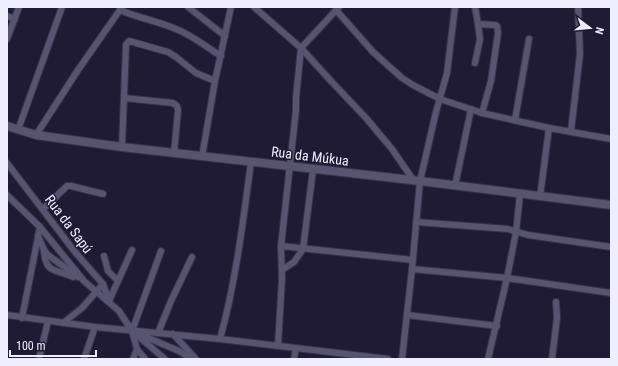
<svg xmlns="http://www.w3.org/2000/svg" width="618" height="366" font-family="'Roboto Condensed',sans-serif">
  <style>
    .lines { fill: none; stroke-linecap: round; stroke-linejoin: round }
    .minor-casing { stroke: #373449; stroke-width: 8 }
    .tertiary-casing { stroke: #373449; stroke-width: 10 }
    .minor { stroke: #565470; stroke-width: 6 }
    .tertiary { stroke: #565470; stroke-width: 8 }
    .labels { text-anchor: middle; stroke-width: 3; stroke-linejoin: round; paint-order: stroke }
    .street-label { font-size: 14px; fill: #efeeff; stroke: #1f1b34 }
  </style>
  <rect width="100%" height="100%" fill="#1f1b34"/>
  <g class="lines">
    <defs>
      <g id="minor">
        <polyline points="188,7 225,36"/>
        <polyline points="254,7 301,48 330,80 366,118 392,149 414,181"/>
        <polyline points="475,7 478,24 495,25 497,26 498,33 491,81 482,113"/>
        <path d="M120,10C138,18 158,21 176,29C192,35 206,47 221,56"/>
        <polyline points="336,10 373,52 402,78 413,85 440,99 482,113 549,128 611,139"/>
        <polyline points="7,16 15,19"/>
        <polyline points="7,39 19,7"/>
        <polyline points="475,63 480,39 478,24"/>
        <polyline points="124,98 173,103 177,106 178,110 174,154"/>
        <polyline points="515,120 529,39"/>
        <polyline points="18,130 62,7"/>
        <polyline points="571,131 580,54 578,7"/>
        <polyline points="36,135 78,70 122,7"/>
        <polyline points="122,147 126,45 129,41 168,52 176,57 196,73 215,81"/>
        <polyline points="202,157 215,81 231,7"/>
        <polyline points="7,163 75,252 103,284 109,301"/>
        <polyline points="455,186 471,109"/>
        <polyline points="7,195 40,227 84,281 119,311 132,331 165,359"/>
        <polyline points="540,197 549,128"/>
        <polyline points="43,209 67,186 71,186 103,194"/>
        <polyline points="416,222 508,229 528,235 611,247"/>
        <polyline points="38,236 44,250 48,255 78,277"/>
        <polyline points="281,246 413,260"/>
        <path d="M44,250C45,274 56,269 73,277"/>
        <polyline points="104,256 108,271 118,281"/>
        <polyline points="412,269 507,278 611,293"/>
        <polyline points="282,270 294,262 303,249 313,170"/>
        <polyline points="109,301 132,250"/>
        <polyline points="7,315 95,327 220,339 388,359"/>
        <polyline points="407,315 497,326"/>
        <polyline points="22,318 40,227"/>
        <polyline points="63,323 82,308 103,284"/>
        <polyline points="158,333 171,301 192,257"/>
        <polyline points="139,334 179,351 192,359"/>
        <polyline points="173,334 196,359"/>
        <path d="M220,339C236,281 243,222 251,162"/>
        <polyline points="278,346 282,278 281,246 296,110 296,98 301,48 339,7"/>
        <polyline points="137,349 145,359"/>
        <polyline points="39,359 48,321"/>
        <polyline points="84,359 95,327"/>
        <polyline points="133,359 137,349 132,331 161,251"/>
        <polyline points="294,359 296,348"/>
        <polyline points="402,359 412,269 420,181 436,112 447,73 455,7"/>
        <polyline points="488,359 507,278 516,232 520,194"/>
        <polyline points="552,359 557,318 556,302"/>
      </g>
      <polyline id="tertiary" points="7,126 36,135 122,147 420,181 611,205"/>
    </defs>
    <use href="#minor" class="minor-casing"/>
    <use href="#tertiary" class="tertiary-casing"/>
    <use href="#minor" class="minor"/>
    <use href="#tertiary" class="tertiary"/>
  </g>
  <g class="labels">
    <g class="street-label">
      <text transform="translate(310 156) rotate(7)" y="5">Rua da Múkua</text>
      <text transform="translate(69 224) rotate(53)" y="5">Rua da Sapú</text>
    </g>
  </g>
  <rect width="618" height="366" fill="none" stroke="#efeeff" stroke-width="16"/>
  <g transform="translate(590 28) rotate(106)" stroke="#1f1b34" stroke-width="3" paint-order="stroke">
  <path d="M0-3L7 15L0 10L-7 15Z" fill="#efeeff"/>
  <text y="-6" font-size="11" font-weight="bold" text-anchor="middle" fill="#efeeff">N</text>
  </g>
  <path d="M10 350v6h86v-6" fill="none" stroke="#efeeff" stroke-width="2"/>
  <text x="16" y="350" font-size="12" fill="#efeeff" stroke="#1f1b34" stroke-width="3" paint-order="stroke">100 m</text>
</svg>
